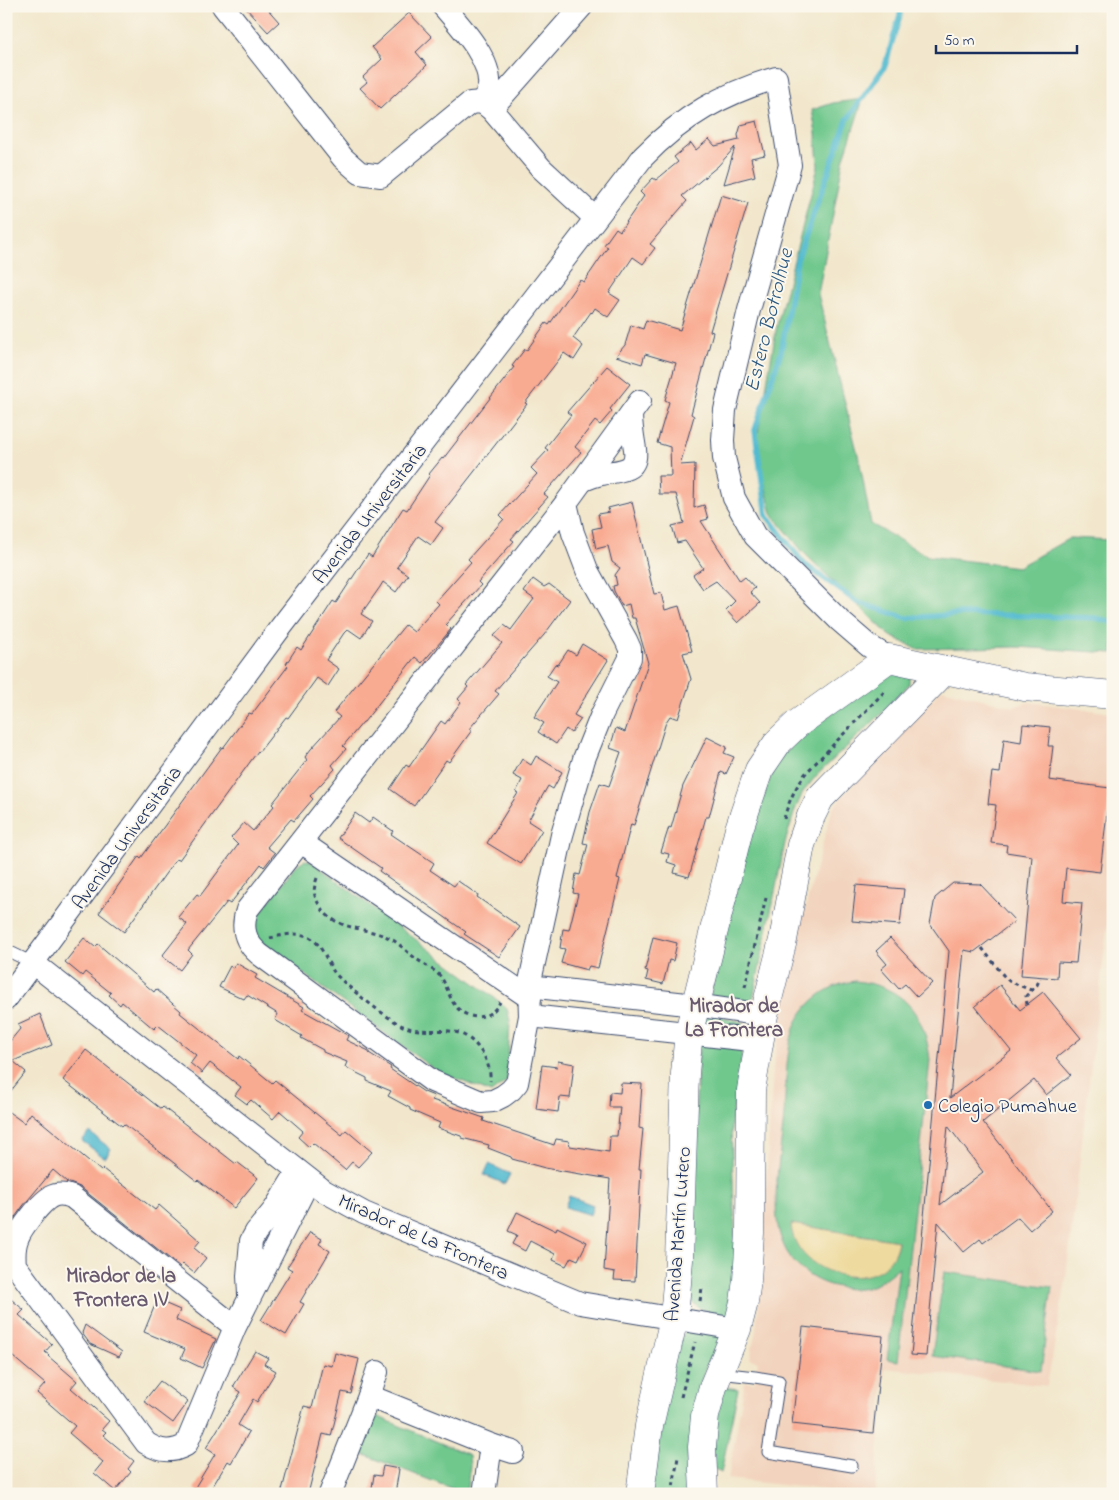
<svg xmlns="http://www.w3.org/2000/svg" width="1119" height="1500" font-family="'Indie Flower',sans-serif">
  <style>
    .built { fill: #f2d4be }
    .green { fill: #70c88d; stroke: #467c76; fill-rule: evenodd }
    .sand { fill: #eeda9e; stroke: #84847e }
    .water { fill: #53bbd0; stroke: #377597 }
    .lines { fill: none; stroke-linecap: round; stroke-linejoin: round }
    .stream { stroke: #53bbd0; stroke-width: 5.5 }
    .building { fill: #f9ab92; fill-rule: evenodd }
    .service-casing { stroke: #3b4b6e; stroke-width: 13 }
    .minor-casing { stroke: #3b4b6e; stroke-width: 24 }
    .tertiary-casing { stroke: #3b4b6e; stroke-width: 29 }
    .path { stroke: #3b4b6e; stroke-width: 3; stroke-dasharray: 4 4; stroke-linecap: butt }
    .service { stroke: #fff; stroke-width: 11 }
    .minor { stroke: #fff; stroke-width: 22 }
    .tertiary { stroke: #fff; stroke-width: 28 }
    .poi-dot { fill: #1f6fb2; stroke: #fbf7ec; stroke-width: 2 }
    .labels { text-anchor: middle; stroke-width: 4; stroke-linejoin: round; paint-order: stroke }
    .street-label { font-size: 20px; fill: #1b2f5e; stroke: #fbf7ec }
    .poi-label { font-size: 20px; fill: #1b2f5e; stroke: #fbf7ec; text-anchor: start }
    .water-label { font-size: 21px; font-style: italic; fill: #2c5980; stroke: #fbf7ec }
    .neighbourhood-label { font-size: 21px; font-weight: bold; fill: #695a70; stroke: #fbf7ec }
  </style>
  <rect width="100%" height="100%" fill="#fbf7ec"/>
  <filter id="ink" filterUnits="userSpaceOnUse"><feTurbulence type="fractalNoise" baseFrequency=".02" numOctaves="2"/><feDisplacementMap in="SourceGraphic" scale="10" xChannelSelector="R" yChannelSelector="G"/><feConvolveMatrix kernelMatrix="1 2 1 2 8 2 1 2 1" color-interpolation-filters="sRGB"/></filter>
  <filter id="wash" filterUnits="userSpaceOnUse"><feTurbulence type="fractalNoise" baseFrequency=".0096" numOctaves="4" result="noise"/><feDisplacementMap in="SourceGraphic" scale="20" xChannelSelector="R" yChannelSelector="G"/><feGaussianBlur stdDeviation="1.12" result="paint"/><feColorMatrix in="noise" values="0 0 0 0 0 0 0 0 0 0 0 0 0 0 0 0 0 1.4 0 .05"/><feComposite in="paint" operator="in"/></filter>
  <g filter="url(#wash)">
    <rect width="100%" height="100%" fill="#f2e7cc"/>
    <polygon class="built" points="942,689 1014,707 1029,702 1113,713 1113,878 1065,1286 1047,1386 885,1368 875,1494 861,1494 728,1479 745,1381 754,1383 758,1361 750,1359 756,1330 759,1299 773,1068 791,962 819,857 833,807"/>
    <g class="green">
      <polygon points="863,99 843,161 818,294 859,459 871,524 928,556 1018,567 1070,538 1113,540 1113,653 1017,647 917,649 889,635 804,553 772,514 763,476 757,439 777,325 818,167 816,133 812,110 833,103"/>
      <polygon points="910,672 909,684 896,700 817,775 803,792 795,810 785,843 752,1004 710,996 742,860 777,758 880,673"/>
      <polygon points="306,860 313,863 500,1002 507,1009 510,1021 507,1081 491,1093 435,1070 255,938 255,920 295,867 301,862"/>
      <path d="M855,981C904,986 925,1014 930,1060L898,1361L887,1359L899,1267C875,1287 866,1294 834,1286C811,1281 790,1264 782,1241C769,1208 781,1152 784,1116C786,1088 785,1039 800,1016C813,996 832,984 855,981ZM791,1224L898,1241C896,1264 870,1278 849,1277Z"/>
      <polygon points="703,1011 744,1023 741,1032 705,1028"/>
      <path d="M699,1042L740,1050L742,1056L731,1125L736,1264L730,1317C712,1312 693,1312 687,1291Z"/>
      <polygon points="944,1272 1052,1287 1041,1371 932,1356"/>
      <polygon points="686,1329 714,1333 721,1339 706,1367 697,1393 687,1467 688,1494 649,1494 675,1350"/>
      <polygon points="723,1387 738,1389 721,1473 708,1464"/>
      <polygon points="374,1415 469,1455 470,1466 466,1494 360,1453"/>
    </g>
    <path class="sand" d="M791,1224L898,1241C888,1301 794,1278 791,1224Z"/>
    <g class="water">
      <polygon points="89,1132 111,1149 105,1158 82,1141"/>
      <polygon points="489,1164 510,1174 505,1184 484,1175"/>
      <polygon points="569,1196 593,1205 590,1215 565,1207"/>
    </g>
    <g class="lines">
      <polyline class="stream" points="900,6 900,15 885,66 847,120 797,260 781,352 755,430 767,516 804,564 857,602 907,618 962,614 1095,618 1113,622"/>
    </g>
    <g id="blocks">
      <g class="building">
        <polygon points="244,6 265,6 279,22 268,32"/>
        <polygon points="409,13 432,37 416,52 427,65 380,109 360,88 367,82 363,77 382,59 372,47"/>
        <polygon points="757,121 765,155 751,158 755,176 724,184 735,147 718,166 682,196 687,201 650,244 655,248 643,264 633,257 609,293 620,300 608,317 595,308 592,313 591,312 573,338 583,346 574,360 564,353 525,403 527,404 499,440 435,522 443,528 431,545 418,536 397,567 408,575 396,592 383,582 380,587 361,614 372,621 361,638 348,629 344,633 326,660 339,669 328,686 317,678 288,718 286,717 259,752 258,751 179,860 176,859 124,932 99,913 139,856 141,858 222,747 223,748 249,713 252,714 288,666 286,664 297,647 301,650 333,601 336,603 368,554 372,557 403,508 407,510 430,475 429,474 442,458 443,459 514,367 512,366 525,349 527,350 546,323 549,325 580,280 584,282 608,247 604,245 616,228 620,231 644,196 640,192 653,178 656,180 678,162 674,157 691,143 696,150 709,139 715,146 739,140 738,135 741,125"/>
        <polygon points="721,195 748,203 710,331 713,332 691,414 694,416 680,465 695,464 694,508 704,505 708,519 701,521 740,581 745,577 755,588 750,592 760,603 738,623 726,610 735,601 716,581 703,589 693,575 703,568 685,541 677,543 672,526 684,523 676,494 659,494 658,476 671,476 670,447 657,443 669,402 665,400 676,363 645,354 642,364 616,356 625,345 631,325 643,329 646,320 680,330"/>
        <polygon points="607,366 630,384 610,409 612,411 600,425 595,421 575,447 581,452 544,494 548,497 511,539 514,541 478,582 481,585 446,624 451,629 443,639 422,663 415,657 364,722 363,722 343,746 346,749 332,765 335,769 310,796 313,799 294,821 291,819 267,847 275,853 264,867 261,864 230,904 227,902 188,950 192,954 180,970 162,956 187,924 178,917 197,894 200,896 238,845 231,838 244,823 253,831 274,806 272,804 307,760 305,757 311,749 340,717 334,712 405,625 414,632 439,604 436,601 471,562 468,559 504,519 500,515 537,474 531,468 548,450 545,448 571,415 567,412"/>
        <polygon points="632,502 654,594 661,593 665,610 679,606 692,651 683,653 691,679 678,719 670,716 666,722 634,825 631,824 617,878 620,879 598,968 589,966 587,970 561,963 565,949 560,948 563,929 569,930 578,894 573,893 576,874 580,875 588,844 583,843 590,812 600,783 609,786 621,752 610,748 616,728 625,732 648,663 635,618 632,618 629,604 622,606 614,591 613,586 617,585 615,575 620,568 612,562 608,546 596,549 592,529 601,527 598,514 609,512 608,508"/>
        <polygon points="533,579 544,587 549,584 570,600 544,635 495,691 499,694 469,729 472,730 449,762 446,760 414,806 390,789 406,765 409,767 441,721 445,724 461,702 458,699 468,687 466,685 502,643 494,636 504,625 511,630 534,599 524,592"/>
        <polygon points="582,644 608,660 574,715 581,719 571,733 566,729 556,744 538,732 544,723 534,717 557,682 547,676 555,664 558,665 568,650 576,655"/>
        <polygon points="1023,724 1050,727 1048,746 1053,746 1049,780 1110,788 1100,872 1066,868 1063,901 1082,903 1076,963 1058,962 1057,978 1021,975 1032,856 1006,852 1007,845 991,843 996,805 988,804 992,772 1000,773 1004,739 1021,742"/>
        <polygon points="707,737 727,747 724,753 734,757 726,774 721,772 709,817 706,817 689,877 674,873 676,865 667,862 669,854 661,852 669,827 671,828 683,786"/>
        <polygon points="536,756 562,772 553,789 548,786 528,821 542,830 521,864 487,843 518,793 516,792 522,780 513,775 522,759 531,765"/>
        <polygon points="355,813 369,823 373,817 393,831 391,834 434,863 430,870 454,886 458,881 478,895 477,897 520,927 499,957 464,934 466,932 379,871 381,868 338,838"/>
        <path d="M953,883L980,884L1015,921L974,952L964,950L950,1098L1011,1051L975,1006L1000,985L1020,1010L1043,992L1081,1038L1056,1058L1071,1075L1046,1095L1034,1080L983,1122L1052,1211L1030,1230L1018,1217L983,1243L980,1239L964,1252L938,1222L926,1356L911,1355L949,951L930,924L935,898ZM948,1126L983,1172L940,1205Z"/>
        <polygon points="856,885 904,889 900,925 852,921"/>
        <polygon points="653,937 677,943 673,961 669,960 663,984 646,980 648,971 645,970"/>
        <polygon points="84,938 95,947 98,944 154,992 156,989 181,1011 180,1013 238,1059 239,1056 272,1083 275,1080 342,1135 346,1130 372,1152 358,1167 352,1162 345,1170 313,1143 309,1147 298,1137 303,1131 280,1111 273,1119 251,1100 247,1104 235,1095 241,1087 210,1063 202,1073 190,1063 196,1055 158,1025 154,1029 122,1002 120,1005 109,995 111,993 85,972 82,976 65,962"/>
        <polygon points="890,938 932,983 917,997 905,984 899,989 881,969 887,964 876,951"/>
        <polygon points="236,963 257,975 255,978 304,1007 302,1010 347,1035 348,1036 346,1040 369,1051 369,1053 391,1067 390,1069 424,1092 434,1096 432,1100 484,1118 483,1121 554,1145 556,1139 569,1141 570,1146 609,1152 610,1136 617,1136 620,1107 609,1107 610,1092 620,1093 621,1083 642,1084 639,1128 643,1129 639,1169 641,1169 635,1281 614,1280 615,1272 604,1270 610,1179 545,1168 512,1159 511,1157 488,1148 489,1145 462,1138 461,1136 438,1128 440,1123 410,1110 410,1108 388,1096 391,1091 367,1081 367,1078 345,1067 347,1062 323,1052 323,1050 301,1038 302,1036 275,1020 278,1014 247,995 244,999 219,987 230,966 233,968"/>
        <polygon points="40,1014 52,1045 13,1061 26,1072 6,1097 6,1046 20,1029 18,1024"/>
        <polygon points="86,1050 161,1109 163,1107 236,1164 237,1162 258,1178 234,1208 198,1180 197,1181 124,1124 122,1126 63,1080"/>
        <polygon points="558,1061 574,1064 570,1098 560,1097 558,1112 536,1109 542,1065 557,1067"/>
        <polygon points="6,1110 24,1123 31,1113 101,1171 103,1169 155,1210 159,1205 200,1241 194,1248 206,1258 194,1273 183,1264 180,1267 80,1187 67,1182 53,1170 23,1206 6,1230"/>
        <polygon points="517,1212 556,1231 557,1227 587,1242 578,1260 571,1257 566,1266 553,1260 555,1254 530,1241 525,1251 512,1244 517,1235 508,1231"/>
        <polygon points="310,1232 322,1239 319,1244 330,1251 300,1302 304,1304 286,1335 261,1320 292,1270 287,1267"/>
        <polygon points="6,1295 24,1310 19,1315 52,1344 45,1352 49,1355 48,1356 77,1381 71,1388 109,1421 102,1429 106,1432 103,1435 134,1461 128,1469 131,1472 115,1491 94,1473 103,1462 69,1433 75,1426 37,1393 45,1384 6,1351"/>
        <polygon points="157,1300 180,1310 176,1320 216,1339 202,1368 181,1358 185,1349 144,1332"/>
        <polygon points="85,1325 122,1352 119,1357 90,1344 82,1333"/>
        <polygon points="803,1327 883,1336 873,1433 792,1424"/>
        <polygon points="255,1351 268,1358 264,1364 276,1371 257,1402 253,1399 238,1425 249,1432 231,1463 228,1461 208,1494 202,1494 194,1489 215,1454 206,1448 241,1392 233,1387"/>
        <polygon points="335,1353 359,1359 351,1394 342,1392 331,1436 323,1434 308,1494 281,1494 304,1406 312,1408 323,1364 332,1366"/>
        <polygon points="160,1381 188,1402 173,1423 144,1401"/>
        <polygon points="383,1466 399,1469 395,1494 371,1494 374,1475 381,1476"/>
      </g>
    </g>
  </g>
  <g filter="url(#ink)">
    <use href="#blocks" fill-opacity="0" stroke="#3b4b6e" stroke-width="1"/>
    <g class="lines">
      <defs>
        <g id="service">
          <polyline points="6,950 33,963"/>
          <polyline points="719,1373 755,1377 779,1381 768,1452 852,1466"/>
        </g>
        <g id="minor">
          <polyline points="223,6 343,158 360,173 381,176 470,103 482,102 491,109 541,168 595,218"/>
          <path d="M443,6C460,26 492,59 489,87C488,92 484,98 482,102"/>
          <polyline points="491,109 582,6"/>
          <path d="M583,480C589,478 596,475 602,474C619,470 638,473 635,449C633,437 631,426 631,414"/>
          <path d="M566,503L247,910C241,928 245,942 259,954L432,1081L481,1102L493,1101L503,1096L511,1090L517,1083L530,1016L529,986L562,835L584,759L602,714L630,658V649L626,640L587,570L573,533L566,503L640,401"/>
          <polyline points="301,842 530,998"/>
          <polyline points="33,963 324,1191 364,1213 580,1303 737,1329"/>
          <polyline points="529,986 695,1005 764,1015"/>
          <path d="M6,999L278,631L643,157C683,116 722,94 776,78L790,165L749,310L725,410L723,440L724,458L734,498L755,536L840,621L869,646L889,658"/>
          <polyline points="530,1016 760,1041"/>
          <polyline points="249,1294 248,1276 251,1241 256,1232 274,1210 298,1171"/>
          <path d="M235,1327L72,1197C53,1189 44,1201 33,1214C27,1222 21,1229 18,1237C14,1246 14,1255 15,1265L146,1443C160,1452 172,1453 186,1445L235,1327L309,1180"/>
          <polyline points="369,1396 491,1445 513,1452"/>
          <polyline points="330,1494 369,1396 377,1372"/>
          <polyline points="484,1494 491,1445"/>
        </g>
        <g id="tertiary">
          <polyline points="640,1494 649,1426 674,1318 679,1260 685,1073 689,1032 739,829 759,770 778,742 797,724 889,658 1025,687 1113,695"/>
          <polyline points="704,1494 702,1447 705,1416 713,1387 737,1329 744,1302 747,1280 750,1233 751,1090 764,1015 783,940 801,845 811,816 820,798 945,670"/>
        </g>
      </defs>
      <use href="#service" class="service-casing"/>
      <use href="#minor" class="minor-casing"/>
      <use href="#tertiary" class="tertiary-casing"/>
      <g class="path">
        <path d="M784,819C788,802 796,787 805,774L884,692"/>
        <path d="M317,878C313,890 313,895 320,906C335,932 368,926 391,939C400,944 407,952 415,958C423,964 434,969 440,976C451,990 448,1007 468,1015C481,1020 494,1014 500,1002"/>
        <path d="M270,938C282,935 300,931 311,938C322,945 327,962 334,972C343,984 389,1020 403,1026C421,1034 438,1028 455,1032C475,1036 492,1062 490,1081"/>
        <polyline points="982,948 1003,975 1009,981 1031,990"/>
        <polyline points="745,987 766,898"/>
        <polyline points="1027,1005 1026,996 1037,985 1040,978"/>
        <polyline points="700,1301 702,1288"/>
        <polyline points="681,1397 695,1342"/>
        <polyline points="672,1494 678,1457"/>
      </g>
      <use href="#service" class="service"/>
      <use href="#minor" class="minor"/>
      <use href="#tertiary" class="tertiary"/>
    </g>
  </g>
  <circle class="poi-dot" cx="928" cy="1105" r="5"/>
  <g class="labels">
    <g class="street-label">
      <text transform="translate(369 513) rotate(-52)" y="7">Avenida Universitaria</text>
      <text transform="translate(126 837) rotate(-54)" y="7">Avenida Universitaria</text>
      <text transform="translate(677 1234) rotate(-86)" y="7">Avenida Martín Lutero</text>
      <text transform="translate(424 1236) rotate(24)" y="7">Mirador de La Frontera</text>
    </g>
    <g class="poi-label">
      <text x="938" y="1112">Colegio Pumahue</text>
    </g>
    <g class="water-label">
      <text transform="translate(768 320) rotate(-76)" y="7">Estero Botrolhue</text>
    </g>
    <g class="neighbourhood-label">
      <text x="734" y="1012">Mirador de<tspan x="734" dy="24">La Frontera</tspan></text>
      <text x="121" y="1282">Mirador de la<tspan x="121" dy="24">Frontera IV</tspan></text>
    </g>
  </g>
  <rect width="1119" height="1500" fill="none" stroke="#fbf7ec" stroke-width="25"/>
  <path d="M936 45v8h141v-8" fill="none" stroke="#1b2f5e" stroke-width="2.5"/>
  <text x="944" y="45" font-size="15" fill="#1b2f5e" stroke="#fbf7ec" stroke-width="4" paint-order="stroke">50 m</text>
</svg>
